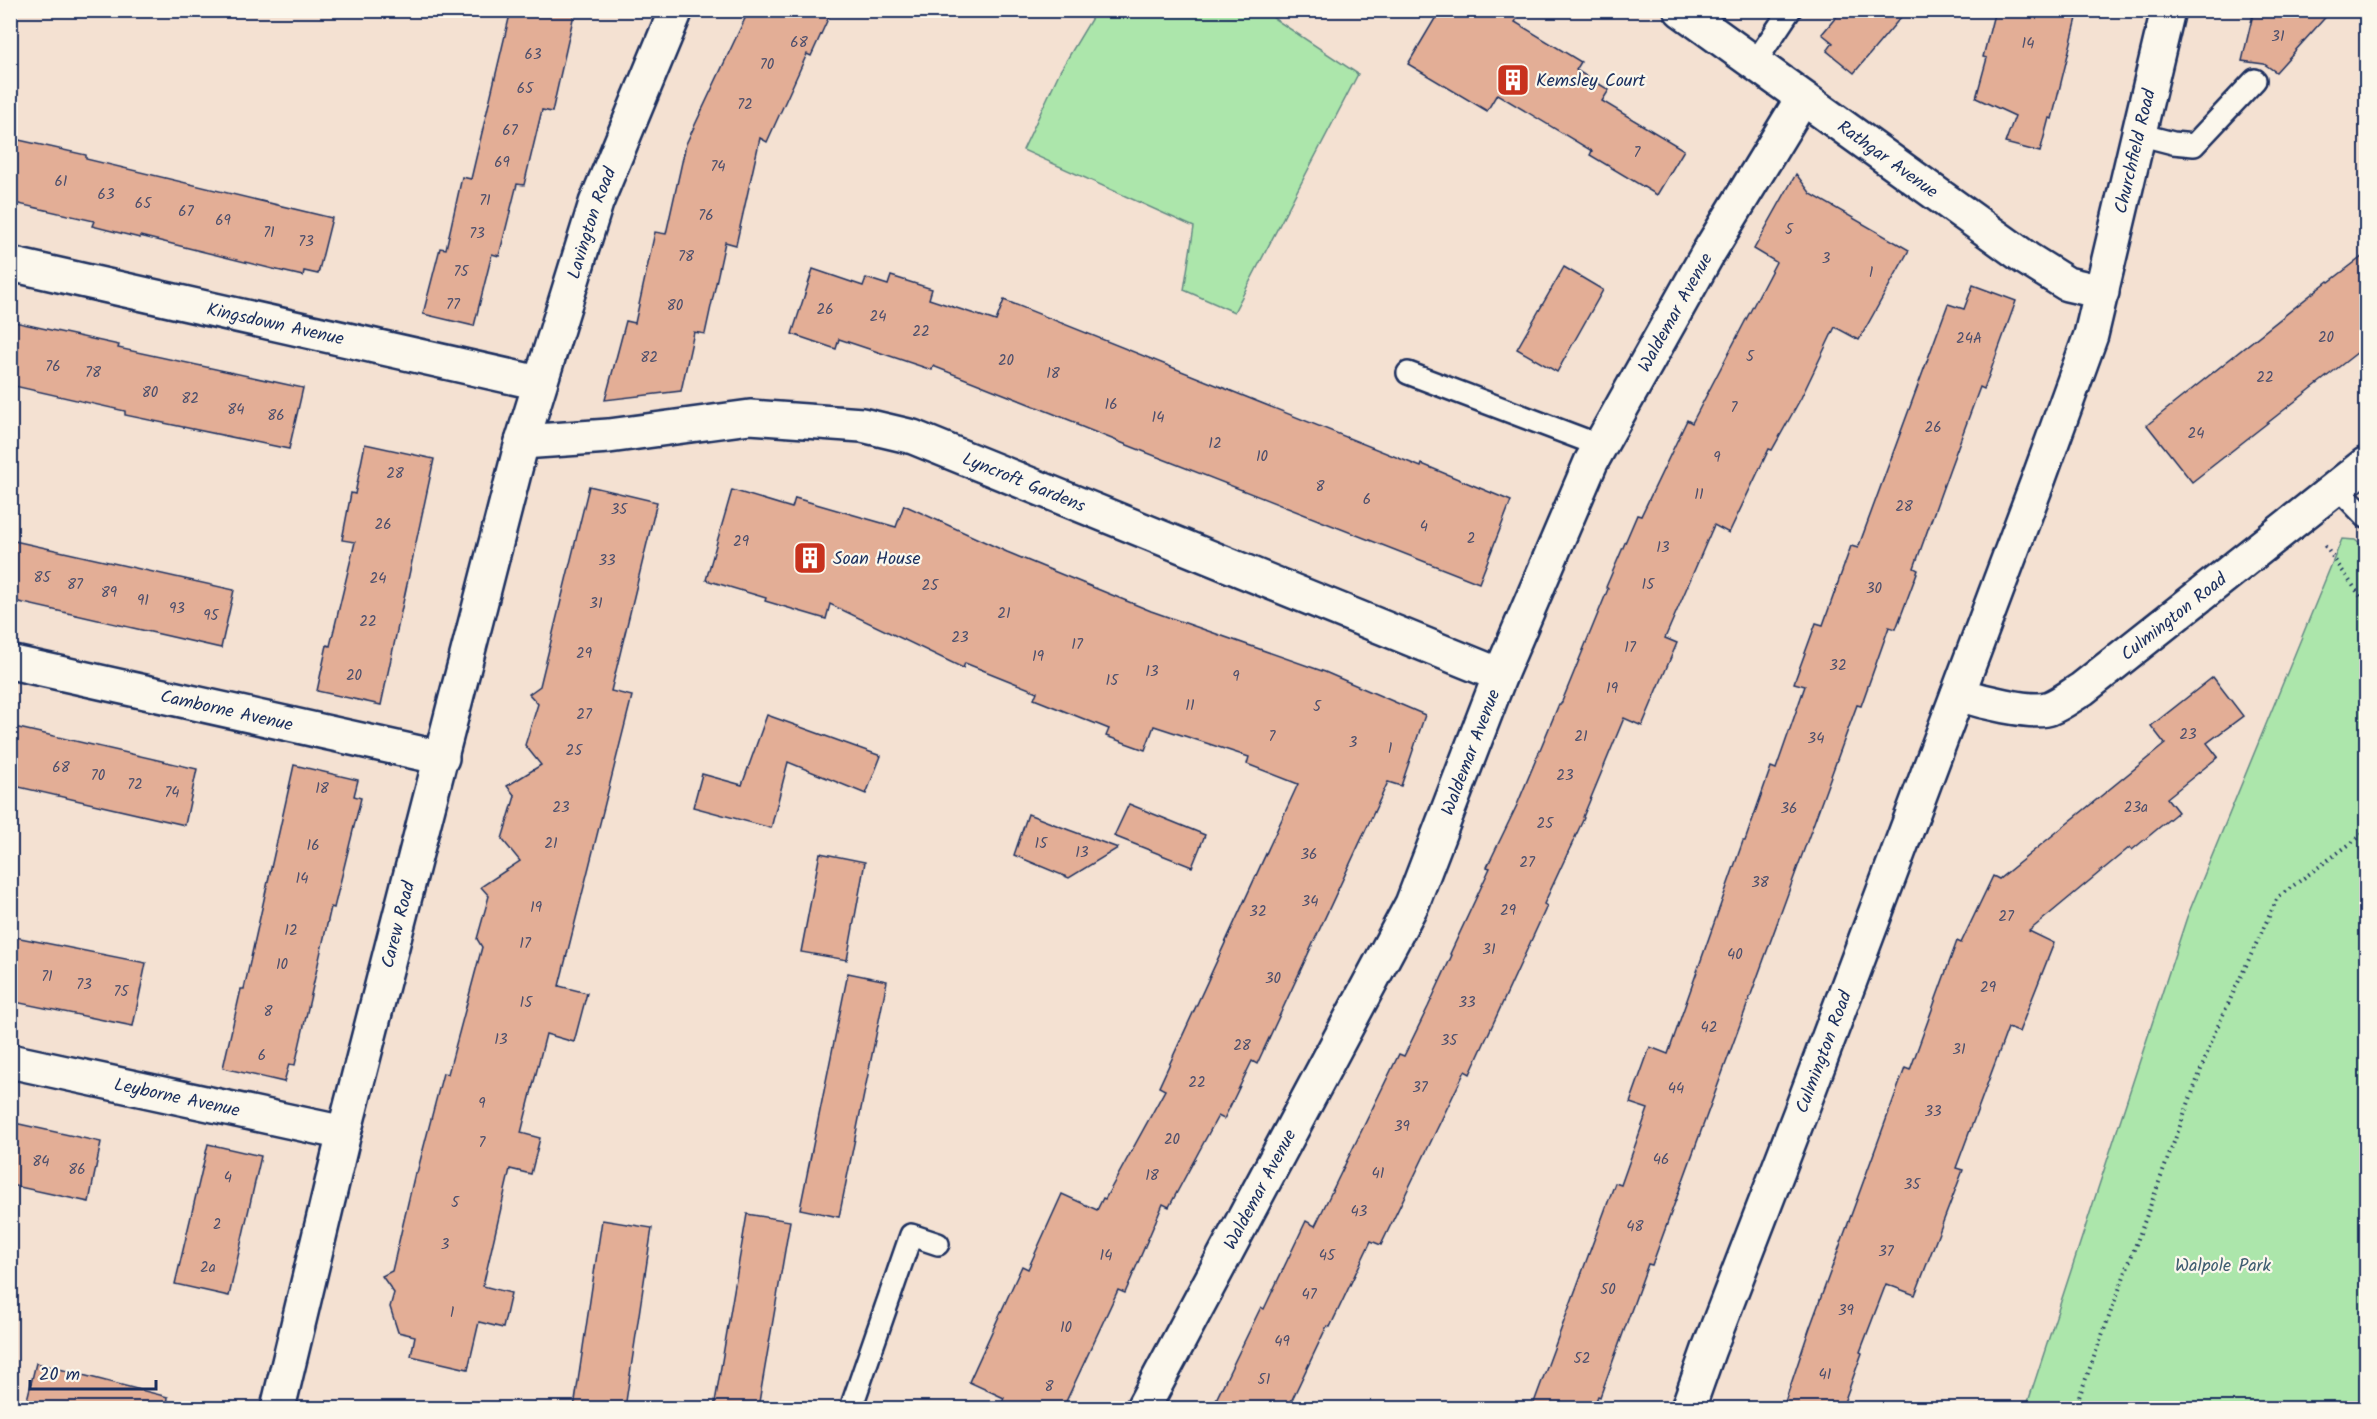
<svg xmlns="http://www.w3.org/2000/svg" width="2377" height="1419" font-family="Kalam,sans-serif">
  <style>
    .green { fill: #ace6ab; stroke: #648a84; stroke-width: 1.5 }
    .building { fill: #e3ae96; stroke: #1b2f5e; stroke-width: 1.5 }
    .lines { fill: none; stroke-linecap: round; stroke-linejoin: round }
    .service-casing { stroke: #1b2f5e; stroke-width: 26 }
    .minor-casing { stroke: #1b2f5e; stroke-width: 38 }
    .path { stroke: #1b2f5e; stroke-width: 4; stroke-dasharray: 1.5 4.5; stroke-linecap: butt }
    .service { stroke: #fbf7ec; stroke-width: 21 }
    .minor { stroke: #fbf7ec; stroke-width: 33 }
    .labels { text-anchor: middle; stroke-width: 4.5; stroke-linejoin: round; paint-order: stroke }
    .number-label { font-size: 15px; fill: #4d4f6c }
    .poi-label { font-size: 18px; fill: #1b2f5e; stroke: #fbf7ec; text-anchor: start }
    .street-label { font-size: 18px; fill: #1b2f5e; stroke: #fbf7ec }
    .park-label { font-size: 18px; fill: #3f5d71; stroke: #fbf7ec }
  </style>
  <rect width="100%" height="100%" fill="#f4e1d2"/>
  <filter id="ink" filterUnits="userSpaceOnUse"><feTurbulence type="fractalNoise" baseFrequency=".0167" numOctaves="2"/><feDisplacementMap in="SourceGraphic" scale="12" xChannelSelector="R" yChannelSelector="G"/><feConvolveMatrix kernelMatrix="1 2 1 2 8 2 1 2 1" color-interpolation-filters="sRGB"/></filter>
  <g filter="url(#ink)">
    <g class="green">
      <polygon points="1096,11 1263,11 1358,74 1234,312 1184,290 1194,227 1023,150 1060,71"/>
      <polygon points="2342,539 2355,540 2366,549 2366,1408 2026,1408 2187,917"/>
    </g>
    <g class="building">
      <polygon points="511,10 575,10 552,112 542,110 524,185 517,184 499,256 492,254 474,326 423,314 440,248 446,249 462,177 471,179"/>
      <polygon points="749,10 832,10 811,56 807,54 767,142 760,138 736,245 725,242 705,334 694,332 681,391 605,400 626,321 635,323 655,232 666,234 686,144"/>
      <polygon points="1440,10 1522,10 1515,22 1581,62 1576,70 1609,90 1602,101 1684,150 1657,195 1590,155 1592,151 1497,94 1487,111 1408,64"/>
      <polygon points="1842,10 1907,10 1854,73 1827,51 1833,43 1822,34"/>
      <polygon points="1995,10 2079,10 2052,119 2049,118 2040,152 2005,143 2015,116 1976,98 1987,58 1983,57"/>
      <polygon points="2254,10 2332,10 2276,72 2264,64 2242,61"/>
      <polygon points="10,138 86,155 86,159 332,218 318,274 304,271 303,276 277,270 140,236 140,238 92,226 94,221 10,202"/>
      <polygon points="1796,174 1811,194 1909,250 1859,340 1835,327 1801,398 1772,450 1769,449 1729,533 1714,525 1665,638 1677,643 1642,726 1624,718 1583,817 1584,818 1544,904 1547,906 1470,1074 1465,1071 1381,1245 1371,1241 1330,1327 1327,1326 1288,1408 1212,1408 1261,1307 1264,1309 1306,1221 1315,1226 1399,1054 1404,1056 1428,1007 1452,955 1450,954 1490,868 1487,867 1517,805 1559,704 1561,704 1608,589 1606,587 1637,515 1641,516 1687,420 1692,423 1776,262 1754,249"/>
      <polygon points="2367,253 2367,345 2192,482 2147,425 2328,281 2329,282"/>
      <polygon points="1564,267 1603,290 1557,372 1517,349"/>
      <polygon points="813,269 863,286 866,278 888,285 891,276 932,289 929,299 996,321 1004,300 1421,467 1422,464 1511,501 1479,583 1122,443 1077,425 1077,423 933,366 932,370 839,339 836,349 792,334"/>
      <polygon points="1973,285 2016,301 1984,389 1980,387 1950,468 1914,568 1918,570 1896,629 1889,627 1861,706 1857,705 1652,1265 1648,1264 1600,1397 1598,1396 1593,1408 1532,1408 1615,1183 1621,1185 1648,1109 1630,1103 1650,1047 1668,1054 1743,841 1745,841 1771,767 1776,769 1805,686 1794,683 1816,623 1823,625 1851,546 1858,548 1948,304 1964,309"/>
      <polygon points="10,321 119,345 118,348 303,388 289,449 125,415 125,411 10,385"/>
      <polygon points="365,444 434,459 381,705 317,691 327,645 330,646 355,542 342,540 351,493 355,494"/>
      <polygon points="589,486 657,502 611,691 632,696 559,986 587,993 574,1042 546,1034 521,1133 540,1138 531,1174 510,1169 483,1286 511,1293 503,1328 479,1322 468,1369 411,1356 415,1336 398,1332 390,1307 394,1293 382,1276 392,1271 415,1173 417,1173 443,1073 448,1074 482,947 477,939 489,896 481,887 520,861 502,839 515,796 507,786 541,765 525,745 538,704 529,694 540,686"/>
      <polygon points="732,490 792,508 795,498 896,527 904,505 1007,552 1151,611 1325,672 1425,715 1401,786 1388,782 1257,1064 1252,1061 1224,1119 1218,1116 1169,1207 1163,1204 1125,1293 1118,1290 1063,1408 1000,1408 1004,1398 969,1382 1022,1266 1028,1269 1062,1194 1097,1210 1103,1198 1105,1199 1165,1090 1159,1087 1298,784 1247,764 1249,757 1154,726 1145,750 1106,736 1109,729 1034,699 1037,692 965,663 963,668 830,604 826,619 765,601 766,598 706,580"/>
      <polygon points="10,540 234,590 221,648 10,600"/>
      <polygon points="2213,677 2243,716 2207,743 2218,757 2167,798 2178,812 2132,850 2130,847 2029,931 2054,943 2019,1032 2008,1028 1956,1168 1963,1170 1915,1295 1886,1284 1860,1352 1862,1353 1842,1408 1783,1408 1809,1330 1905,1068 1910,1070 1957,941 1961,943 1993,876 1999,879 2165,744 2151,726"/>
      <polygon points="767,715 881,756 866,794 788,762 771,828 693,807 702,774 742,785"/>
      <polygon points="10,726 197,769 185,825 10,785"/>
      <polygon points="294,765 358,780 354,796 361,798 334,908 331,907 295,1065 289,1064 284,1082 223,1068 241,989 244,989"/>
      <polygon points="1129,804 1205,835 1192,867 1114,836"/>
      <polygon points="1028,814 1069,830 1118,848 1069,878 1014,855"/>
      <polygon points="820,853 865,862 847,960 801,952"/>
      <polygon points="10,936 146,963 133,1026 10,1001"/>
      <polygon points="848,973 887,981 839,1217 800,1209"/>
      <polygon points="10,1122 101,1142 89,1202 10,1185"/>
      <polygon points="208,1144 261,1156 229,1296 175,1284"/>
      <polygon points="747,1214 790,1221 758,1408 714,1408"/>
      <polygon points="602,1220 652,1228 625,1408 574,1408"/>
      <polygon points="36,1363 168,1397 167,1408 25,1408"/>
    </g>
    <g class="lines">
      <defs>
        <g id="service">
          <polyline points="1754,64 1790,10"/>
          <polyline points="2138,134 2173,143 2194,145 2255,80"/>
          <polyline points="1408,373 1601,446"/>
          <polyline points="2337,487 2366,517"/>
          <polyline points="851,1408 911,1235 938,1244"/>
        </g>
        <g id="minor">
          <path id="s1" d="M1681,10L2027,259L2067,284L2102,292"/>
          <path id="s2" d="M10,264L539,383"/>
          <path id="s3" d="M522,442L609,436L750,417L862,425L913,437L1500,675"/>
          <path id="s4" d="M10,662L442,758"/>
          <path id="s5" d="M1958,694C1977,700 2032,715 2050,708C2061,704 2072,695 2082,689L2366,464"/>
          <path id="s6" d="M10,1061L344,1133"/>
          <path id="s7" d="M278,1408L344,1133L522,442L596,203L676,10"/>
          <path id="s8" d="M1143,1408L1412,904L1500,675L1591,462L1707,255L1802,99"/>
          <path id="s9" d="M1688,1408L1709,1349L1801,1111L2039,478L2091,335L2168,10"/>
        </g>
      </defs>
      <use href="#service" class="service-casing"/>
      <use href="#minor" class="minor-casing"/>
      <g class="path">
        <polyline points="2325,546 2366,604"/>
        <polyline points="2075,1408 2215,1032 2278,897 2366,832"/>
      </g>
      <use href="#service" class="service"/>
      <use href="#minor" class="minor"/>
    </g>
  </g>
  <defs>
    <symbol id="building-square" viewBox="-11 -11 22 22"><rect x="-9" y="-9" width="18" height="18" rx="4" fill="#c8321e" stroke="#fbf7ec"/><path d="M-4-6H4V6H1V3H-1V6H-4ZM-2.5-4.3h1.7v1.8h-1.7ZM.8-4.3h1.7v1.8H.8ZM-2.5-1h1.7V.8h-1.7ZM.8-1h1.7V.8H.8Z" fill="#fff"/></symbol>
  </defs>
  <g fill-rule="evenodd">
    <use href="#building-square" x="1494" y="61" width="38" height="38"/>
    <use href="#building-square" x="791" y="539" width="38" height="38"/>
  </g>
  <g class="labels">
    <g class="number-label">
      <text x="2278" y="41">31</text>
      <text x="799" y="47">68</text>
      <text x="2028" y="48">14</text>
      <text x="533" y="59">63</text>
      <text x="767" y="69">70</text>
      <text x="525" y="93">65</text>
      <text x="745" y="109">72</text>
      <text x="510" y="135">67</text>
      <text x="1637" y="157">7</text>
      <text x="502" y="167">69</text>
      <text x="718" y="171">74</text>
      <text x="61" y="186">61</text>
      <text x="106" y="199">63</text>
      <text x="485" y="205">71</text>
      <text x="143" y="208">65</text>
      <text x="186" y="216">67</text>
      <text x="706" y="220">76</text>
      <text x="223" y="225">69</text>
      <text x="1789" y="234">5</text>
      <text x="269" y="237">71</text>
      <text x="477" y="238">73</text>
      <text x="306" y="246">73</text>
      <text x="686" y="261">78</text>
      <text x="1826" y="263">3</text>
      <text x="461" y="276">75</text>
      <text x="1871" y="277">1</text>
      <text x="453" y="309">77</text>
      <text x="675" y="310">80</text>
      <text x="825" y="314">26</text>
      <text x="878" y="321">24</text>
      <text x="921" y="336">22</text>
      <text x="2326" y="342">20</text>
      <text x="1969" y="343">24A</text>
      <text x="1750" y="361">5</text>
      <text x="649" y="362">82</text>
      <text x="1006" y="365">20</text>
      <text x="53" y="371">76</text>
      <text x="93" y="377">78</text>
      <text x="1053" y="378">18</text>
      <text x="2265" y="382">22</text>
      <text x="150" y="397">80</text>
      <text x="190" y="403">82</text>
      <text x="1111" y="409">16</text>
      <text x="1734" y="412">7</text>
      <text x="236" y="414">84</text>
      <text x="276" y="420">86</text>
      <text x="1158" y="422">14</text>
      <text x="1933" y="432">26</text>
      <text x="2196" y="438">24</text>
      <text x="1215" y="448">12</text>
      <text x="1262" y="461">10</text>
      <text x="1717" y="462">9</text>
      <text x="395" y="478">28</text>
      <text x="1320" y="491">8</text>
      <text x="1699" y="499">11</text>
      <text x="1367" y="504">6</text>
      <text x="1904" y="511">28</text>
      <text x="619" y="514">35</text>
      <text x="383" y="529">26</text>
      <text x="1424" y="531">4</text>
      <text x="1471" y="543">2</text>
      <text x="741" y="546">29</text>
      <text x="1663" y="552">13</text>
      <text x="607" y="565">33</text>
      <text x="42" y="582">85</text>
      <text x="378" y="583">24</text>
      <text x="75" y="589">87</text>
      <text x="1648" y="589">15</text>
      <text x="930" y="590">25</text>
      <text x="1874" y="593">30</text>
      <text x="109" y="597">89</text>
      <text x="143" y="605">91</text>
      <text x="596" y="608">31</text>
      <text x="177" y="613">93</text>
      <text x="1004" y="618">21</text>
      <text x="211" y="620">95</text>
      <text x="368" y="626">22</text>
      <text x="960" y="642">23</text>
      <text x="1077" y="649">17</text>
      <text x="1630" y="652">17</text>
      <text x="584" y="658">29</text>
      <text x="1038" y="661">19</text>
      <text x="1838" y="670">32</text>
      <text x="1152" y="676">13</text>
      <text x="354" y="680">20</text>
      <text x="1236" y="681">9</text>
      <text x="1112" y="685">15</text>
      <text x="1612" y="693">19</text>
      <text x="1190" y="710">11</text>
      <text x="1317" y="711">5</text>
      <text x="584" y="719">27</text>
      <text x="2188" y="739">23</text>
      <text x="1272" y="741">7</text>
      <text x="1581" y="741">21</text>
      <text x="1816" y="743">34</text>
      <text x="1353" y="747">3</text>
      <text x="1390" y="753">1</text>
      <text x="574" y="755">25</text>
      <text x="61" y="772">68</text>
      <text x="98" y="780">70</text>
      <text x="1565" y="780">23</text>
      <text x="135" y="789">72</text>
      <text x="322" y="793">18</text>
      <text x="172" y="797">74</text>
      <text x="561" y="812">23</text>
      <text x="2136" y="812">23a</text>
      <text x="1789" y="813">36</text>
      <text x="1545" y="828">25</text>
      <text x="551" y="848">21</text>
      <text x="1041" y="848">15</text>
      <text x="313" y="850">16</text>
      <text x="1082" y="857">13</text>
      <text x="1309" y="859">36</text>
      <text x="1527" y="867">27</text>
      <text x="302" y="883">14</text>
      <text x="1760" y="887">38</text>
      <text x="1310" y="906">34</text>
      <text x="536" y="912">19</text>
      <text x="1508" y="915">29</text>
      <text x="1258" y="916">32</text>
      <text x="2006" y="921">27</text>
      <text x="291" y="935">12</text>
      <text x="525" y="948">17</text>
      <text x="1489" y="954">31</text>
      <text x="1735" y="959">40</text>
      <text x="282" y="969">10</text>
      <text x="47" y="981">71</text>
      <text x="1273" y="983">30</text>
      <text x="84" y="989">73</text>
      <text x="1988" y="992">29</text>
      <text x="121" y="996">75</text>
      <text x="526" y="1007">15</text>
      <text x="1467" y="1007">33</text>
      <text x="268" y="1016">8</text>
      <text x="1709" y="1032">42</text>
      <text x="501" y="1044">13</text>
      <text x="1449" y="1045">35</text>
      <text x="1242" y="1050">28</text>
      <text x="1959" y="1054">31</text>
      <text x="262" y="1060">6</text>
      <text x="1197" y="1087">22</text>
      <text x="1420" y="1092">37</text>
      <text x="1676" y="1093">44</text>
      <text x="482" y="1108">9</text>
      <text x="1933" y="1116">33</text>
      <text x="1402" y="1131">39</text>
      <text x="1172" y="1144">20</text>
      <text x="482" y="1147">7</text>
      <text x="1661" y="1164">46</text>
      <text x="41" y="1166">84</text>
      <text x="77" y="1174">86</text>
      <text x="1378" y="1178">41</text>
      <text x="1152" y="1180">18</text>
      <text x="228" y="1182">4</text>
      <text x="1912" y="1189">35</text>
      <text x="455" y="1207">5</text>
      <text x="1359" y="1216">43</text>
      <text x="217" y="1229">2</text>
      <text x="1635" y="1231">48</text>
      <text x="445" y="1249">3</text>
      <text x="1886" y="1256">37</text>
      <text x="1106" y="1260">14</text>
      <text x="1327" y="1260">45</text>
      <text x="208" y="1272">2a</text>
      <text x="1608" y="1294">50</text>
      <text x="1309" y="1299">47</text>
      <text x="1846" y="1315">39</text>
      <text x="452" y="1317">1</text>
      <text x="1066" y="1332">10</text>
      <text x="1282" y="1346">49</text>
      <text x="1582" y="1363">52</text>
      <text x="1825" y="1379">41</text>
      <text x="1264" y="1384">51</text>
      <text x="1049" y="1391">8</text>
    </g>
    <g class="poi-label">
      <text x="1536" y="86">Kemsley Court</text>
      <text x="833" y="564">Soan House</text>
    </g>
    <g class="street-label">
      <text dy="6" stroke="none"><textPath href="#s9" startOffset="1335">Churchfield Road</textPath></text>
      <text dy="6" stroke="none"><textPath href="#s1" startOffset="255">Rathgar Avenue</textPath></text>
      <text dy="6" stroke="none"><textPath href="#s7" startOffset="1226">Lavington Road</textPath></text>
      <text dy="6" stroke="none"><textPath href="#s8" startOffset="1220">Waldemar Avenue</textPath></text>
      <text dy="6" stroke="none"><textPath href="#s2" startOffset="272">Kingsdown Avenue</textPath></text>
      <text dy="6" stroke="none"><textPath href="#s3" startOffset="514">Lyncroft Gardens</textPath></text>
      <text dy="6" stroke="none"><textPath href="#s5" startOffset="248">Culmington Road</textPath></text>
      <text dy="6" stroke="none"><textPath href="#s4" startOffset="222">Camborne Avenue</textPath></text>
      <text dy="6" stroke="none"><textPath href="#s8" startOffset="734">Waldemar Avenue</textPath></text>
      <text dy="6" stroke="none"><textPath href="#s7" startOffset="498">Carew Road</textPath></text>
      <text dy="6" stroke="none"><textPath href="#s9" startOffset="381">Culmington Road</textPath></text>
      <text dy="6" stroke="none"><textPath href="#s6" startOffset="171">Leyborne Avenue</textPath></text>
      <text dy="6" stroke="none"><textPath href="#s8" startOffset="248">Waldemar Avenue</textPath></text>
    </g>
    <g class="park-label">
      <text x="2223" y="1271">Walpole Park</text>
    </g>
  </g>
  <rect width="2377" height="1419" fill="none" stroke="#fbf7ec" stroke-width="36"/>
  <rect x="18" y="18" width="2341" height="1383" fill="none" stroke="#1b2f5e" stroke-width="2" filter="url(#ink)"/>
  <path d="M30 1380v9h126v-9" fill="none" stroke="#1b2f5e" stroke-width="3"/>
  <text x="39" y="1380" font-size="18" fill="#1b2f5e" stroke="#fbf7ec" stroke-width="4.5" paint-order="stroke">20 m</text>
</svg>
